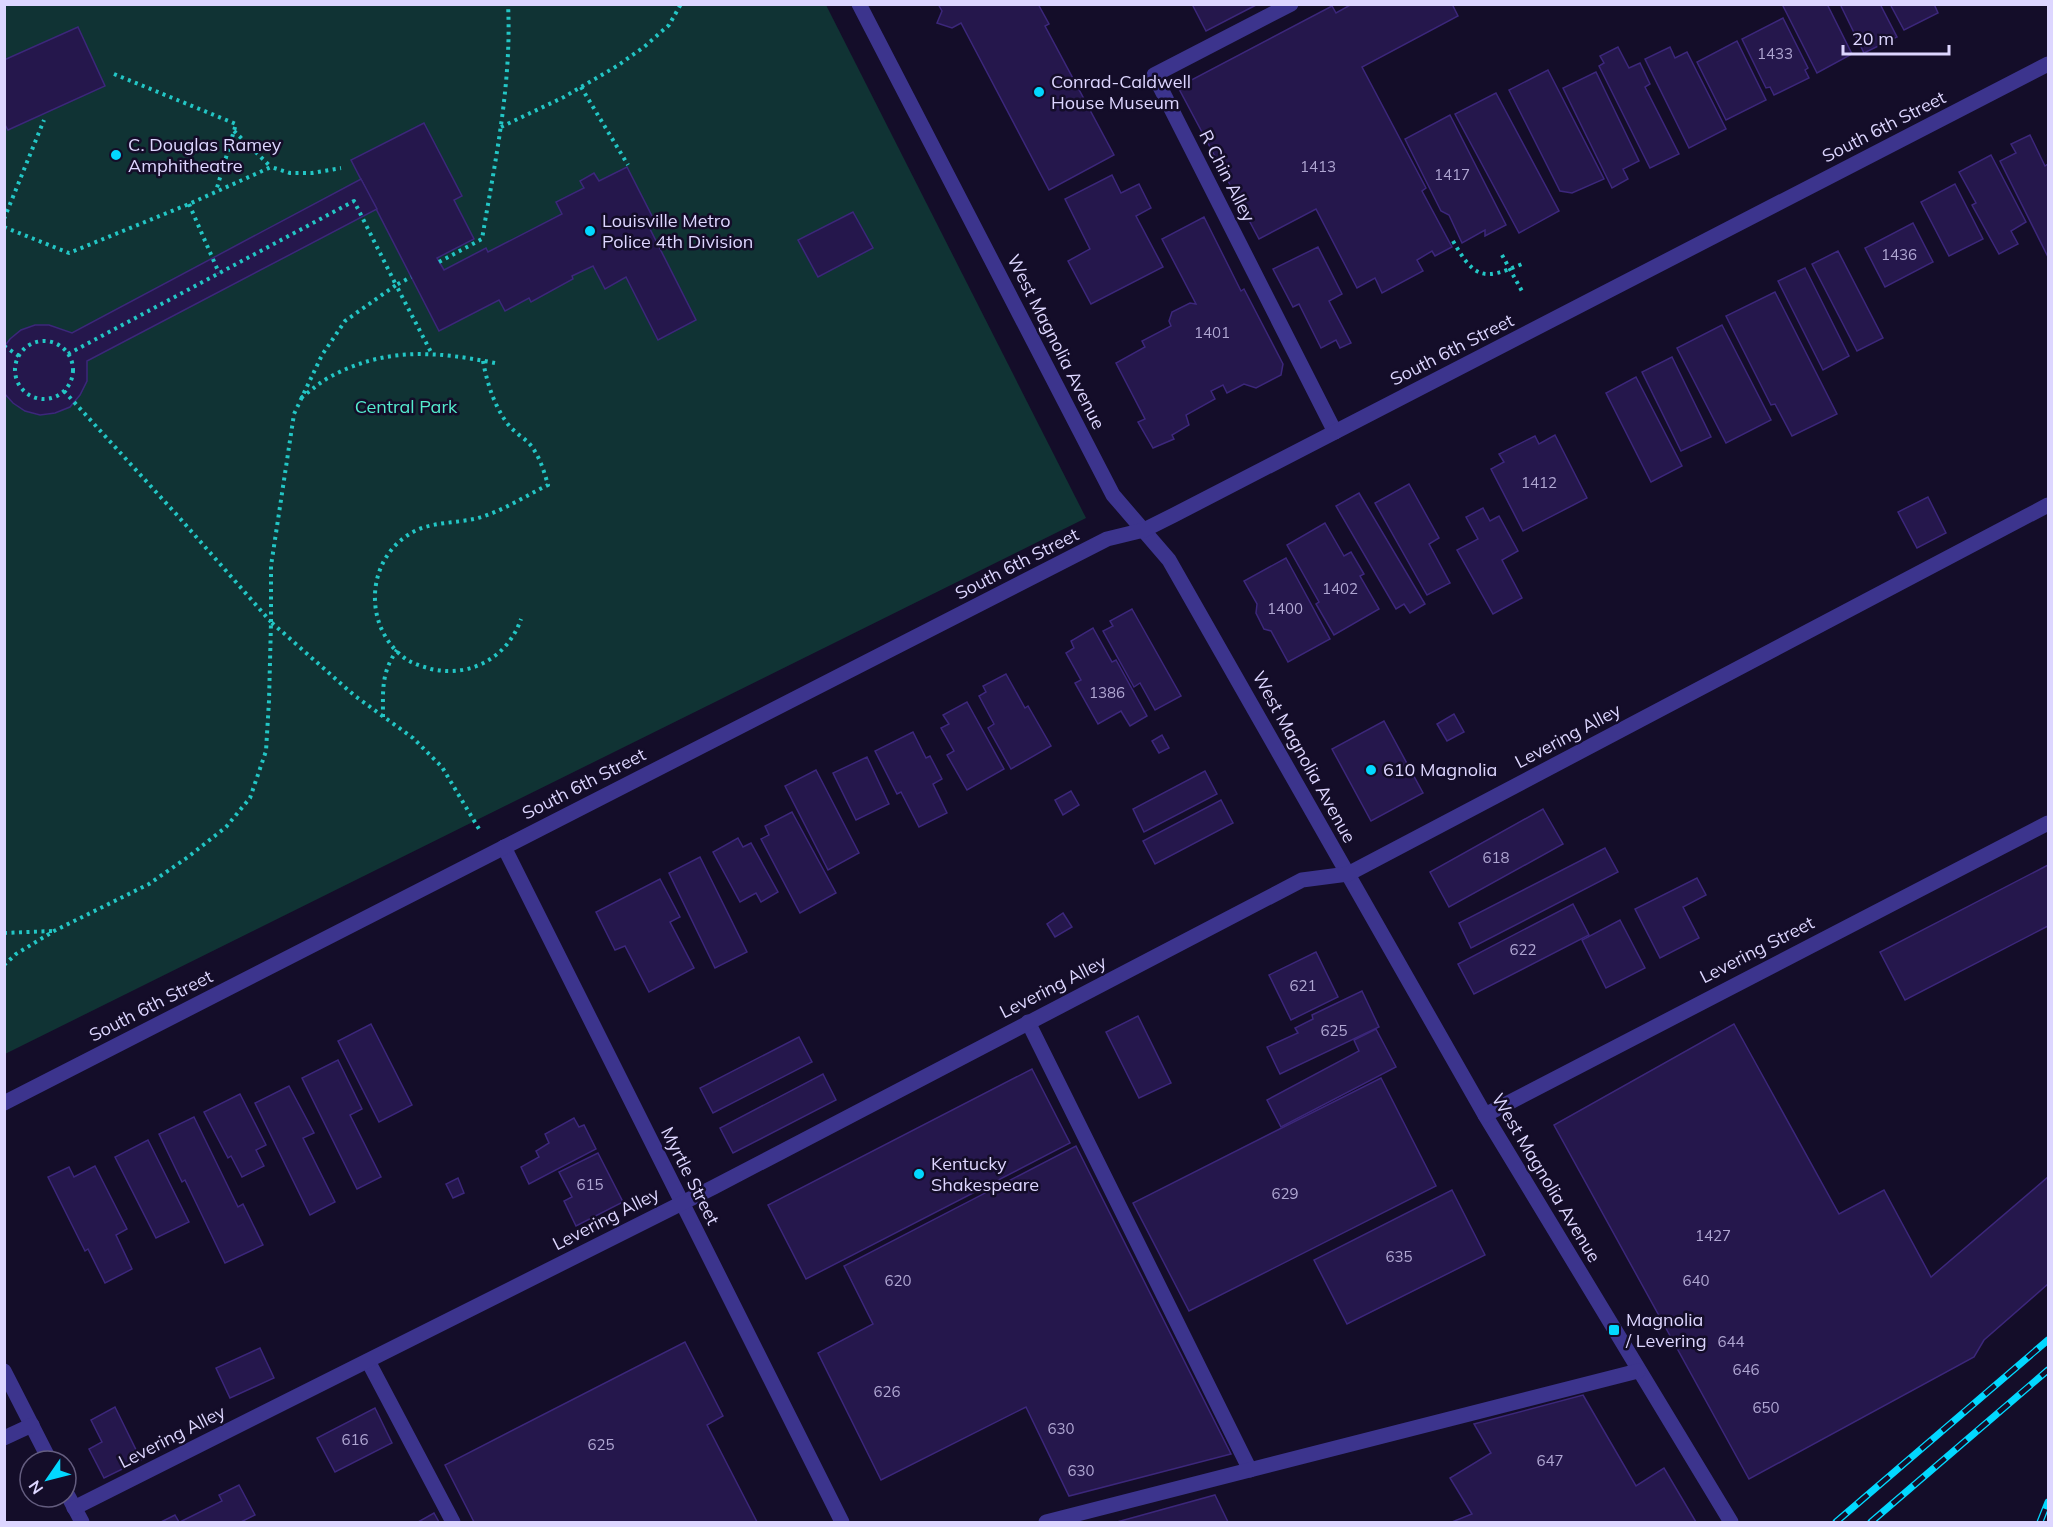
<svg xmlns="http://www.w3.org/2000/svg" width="2053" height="1527" font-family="Mulish,sans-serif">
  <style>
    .green { fill: #103334 }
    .building { fill: #25174c; stroke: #3c277b; stroke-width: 1.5 }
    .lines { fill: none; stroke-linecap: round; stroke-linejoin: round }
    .path { stroke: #23c6c5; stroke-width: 4; stroke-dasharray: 3 4.5; stroke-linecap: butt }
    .minor { stroke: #3c348d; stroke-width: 15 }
    .rail-casing { stroke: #02d8ff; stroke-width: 7 }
    .rail { stroke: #140d29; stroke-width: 4.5; stroke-dasharray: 14; stroke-linecap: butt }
    .poi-dot { fill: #02d8ff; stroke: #140d29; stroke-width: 2 }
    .labels { text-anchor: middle; stroke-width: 5; stroke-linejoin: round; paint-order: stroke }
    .number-label { font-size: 15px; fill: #afa6d2 }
    .poi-label { font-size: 18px; fill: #ddd6ff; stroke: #140d29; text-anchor: start }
    .street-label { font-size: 18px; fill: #ddd6ff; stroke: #140d29 }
    .park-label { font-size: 18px; fill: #55ecce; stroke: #140d29 }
  </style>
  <rect width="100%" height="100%" fill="#140d29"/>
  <polygon class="green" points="5,5 826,5 1086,518 5,1054"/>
  <g class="building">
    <polygon points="938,4 1038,4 1049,24 1045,26 1114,155 1049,190 961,23 952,28 937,23 942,11"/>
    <polygon points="1192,4 1258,4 1206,31"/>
    <polygon points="1352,4 1452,4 1458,16 1362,67 1426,188 1422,191 1452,247 1435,256 1432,251 1417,260 1423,271 1382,293 1375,278 1357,288 1316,209 1259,239 1178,87 1332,6 1336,13"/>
    <polygon points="1782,4 1827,4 1852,54 1817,73"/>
    <polygon points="1840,4 1880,4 1897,37 1864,53"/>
    <polygon points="1890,4 1934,4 1938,13 1904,30"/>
    <polygon points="1783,18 1808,68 1805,70 1809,78 1774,95 1770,87 1766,88 1742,39"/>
    <polygon points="78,27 105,86 8,130 4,123 4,60"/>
    <polygon points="1737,41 1766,100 1726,120 1697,62"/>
    <polygon points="1618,47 1629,68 1640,63 1650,84 1645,87 1679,154 1650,168 1599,66 1604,63 1600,56"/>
    <polygon points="1670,47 1675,58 1687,52 1726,129 1689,148 1645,59"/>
    <polygon points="1548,70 1604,179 1572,193 1560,191 1509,90"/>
    <polygon points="1596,72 1639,161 1623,169 1628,179 1612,188 1563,88"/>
    <polygon points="1496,93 1559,211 1519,233 1455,114"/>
    <polygon points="1450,115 1506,225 1485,236 1485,230 1462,243 1449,215 1441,211 1405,139"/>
    <polygon points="424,123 462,196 454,200 474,239 437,258 444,270 486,248 488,252 562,214 556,202 584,188 580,181 594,173 599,181 627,167 654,220 647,223 696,320 658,340 626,277 605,289 593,266 572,276 573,279 531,302 529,298 505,311 499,300 439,331 351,160"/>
    <polygon points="2030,135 2045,166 2048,164 2048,257 2000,161 2016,153 2011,144"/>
    <polygon points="1991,155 2026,222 2011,231 2018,244 1999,254 1972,205 1976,203 1959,172"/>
    <polygon points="1112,175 1121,193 1139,184 1151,208 1136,216 1163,267 1091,304 1068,261 1090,249 1065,199"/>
    <polygon points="361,179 377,209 87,361 87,381 80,395 70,407 55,413 40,415 25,411 13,403 4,393 4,347 10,339 21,330 35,325 49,325 72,333"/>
    <polygon points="1955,184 1983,239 1949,256 1921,202"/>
    <polygon points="853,212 873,248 818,277 798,240"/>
    <polygon points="1204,217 1241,291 1244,289 1283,364 1281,375 1256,388 1244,384 1227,393 1223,385 1211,391 1215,399 1186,415 1189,425 1172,435 1174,439 1153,448 1138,422 1145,419 1116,363 1145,347 1142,341 1171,326 1169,321 1172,312 1190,303 1196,304 1162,239"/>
    <polygon points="1913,223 1933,262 1885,287 1865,248"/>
    <polygon points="1318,247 1342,294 1329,301 1351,343 1340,348 1336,340 1321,348 1299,304 1293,307 1273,269"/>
    <polygon points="1838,251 1883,338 1857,351 1812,264"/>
    <polygon points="1805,268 1849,356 1823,370 1778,281"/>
    <polygon points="1775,292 1837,414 1792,436 1775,404 1771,405 1726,316"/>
    <polygon points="1722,325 1771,420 1726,443 1677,348"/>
    <polygon points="1672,357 1711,437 1681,451 1642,372"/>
    <polygon points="1636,377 1682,466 1651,482 1606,393"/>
    <polygon points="1555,435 1587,498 1523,531 1491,469 1504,462 1499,454 1535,436 1539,444"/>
    <polygon points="1409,484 1439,538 1429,544 1450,583 1427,595 1375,503"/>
    <polygon points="1359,493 1425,604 1410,613 1404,604 1396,609 1336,506"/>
    <polygon points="1928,497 1946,533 1917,548 1898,512"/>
    <polygon points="1483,508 1490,521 1499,516 1518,551 1502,560 1522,598 1493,614 1457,550 1478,539 1466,517"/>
    <polygon points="1325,523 1344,556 1351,552 1364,574 1360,576 1379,609 1334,635 1316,604 1319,602 1287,545"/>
    <polygon points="1286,558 1330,639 1288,662 1271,631 1264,629 1256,613 1257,604 1244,581"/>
    <polygon points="1132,609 1181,696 1155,710 1140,683 1134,687 1103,631 1113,626 1110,621"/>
    <polygon points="1093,628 1112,662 1116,660 1147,716 1130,726 1121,711 1098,724 1075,683 1081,680 1066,653 1074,648 1071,641"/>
    <polygon points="1006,674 1025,708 1028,706 1051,746 1011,769 988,728 994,724 979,696 986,692 983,686"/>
    <polygon points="967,702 1004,769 967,790 947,755 954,751 941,728 949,724 943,715"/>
    <polygon points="1454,714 1464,732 1447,741 1437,724"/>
    <polygon points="1384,721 1423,793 1371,821 1332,749"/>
    <polygon points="913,732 926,758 930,756 942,779 933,784 947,813 919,827 901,792 897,794 875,751"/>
    <polygon points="1162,735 1169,748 1159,753 1152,741"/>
    <polygon points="867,757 889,804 856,820 833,773"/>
    <polygon points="816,770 859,853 828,870 785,786"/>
    <polygon points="1205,771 1217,794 1144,832 1133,809"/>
    <polygon points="1071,791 1079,805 1063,815 1055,800"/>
    <polygon points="1221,800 1233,823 1155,864 1143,841"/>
    <polygon points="1543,809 1563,844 1449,907 1430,872"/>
    <polygon points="792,812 836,893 800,913 761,839 769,835 765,826"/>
    <polygon points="738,838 743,847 751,843 778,892 761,902 756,893 740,902 713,852"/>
    <polygon points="1605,848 1618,872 1471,948 1459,923"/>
    <polygon points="700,857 747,952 715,968 669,873"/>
    <polygon points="2048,865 2048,926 1905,1000 1880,952"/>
    <polygon points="1697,878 1706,895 1683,907 1699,938 1660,958 1635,909"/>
    <polygon points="660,879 680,917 670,922 694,968 649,992 625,946 615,950 596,912"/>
    <polygon points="1573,904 1589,935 1474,994 1458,964"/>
    <polygon points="1063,913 1072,927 1055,937 1047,924"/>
    <polygon points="1620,920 1645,968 1606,988 1582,940"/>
    <polygon points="1316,952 1338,997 1291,1020 1269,975"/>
    <polygon points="1362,991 1379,1027 1280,1074 1267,1047 1298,1033 1295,1028 1313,1019 1312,1015"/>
    <polygon points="1138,1016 1171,1083 1139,1098 1106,1032"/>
    <polygon points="371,1024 412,1105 379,1122 338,1041"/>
    <polygon points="1734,1024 1839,1214 1884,1190 1931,1277 2048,1177 2048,1284 1984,1340 1974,1357 1749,1479 1554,1125"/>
    <polygon points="1376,1029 1396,1067 1281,1127 1267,1100 1359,1051 1354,1040"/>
    <polygon points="799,1037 812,1062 713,1113 700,1088"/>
    <polygon points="338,1060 362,1109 350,1115 381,1177 357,1189 302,1078"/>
    <polygon points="1032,1069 1070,1143 806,1279 768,1205"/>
    <polygon points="823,1074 836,1100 733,1153 720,1128"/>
    <polygon points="1381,1078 1436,1186 1189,1311 1133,1203"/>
    <polygon points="289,1086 314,1133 303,1138 335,1202 310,1215 255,1103"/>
    <polygon points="240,1094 266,1145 256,1150 264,1166 242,1177 231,1156 228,1158 204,1112"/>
    <polygon points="194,1117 238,1207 243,1204 263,1245 225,1263 185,1180 182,1182 159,1134"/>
    <polygon points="574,1118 579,1127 584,1125 596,1149 529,1184 521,1167 539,1157 536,1151 549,1143 545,1134"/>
    <polygon points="148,1140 189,1222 156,1238 115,1157"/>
    <polygon points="1076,1146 1231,1454 1069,1496 1026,1407 881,1480 818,1353 873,1324 844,1266"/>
    <polygon points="598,1153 623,1202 576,1226 564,1201 572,1197 559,1172"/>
    <polygon points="95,1166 127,1229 116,1235 132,1269 105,1283 88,1249 85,1251 48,1177 69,1167 74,1177"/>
    <polygon points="458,1178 464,1193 453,1198 446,1184"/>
    <polygon points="1452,1190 1485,1255 1347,1324 1314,1260"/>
    <polygon points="685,1342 723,1416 707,1425 757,1522 474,1522 445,1465"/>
    <polygon points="260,1348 274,1378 230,1398 216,1368"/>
    <polygon points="1583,1395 1636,1486 1664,1468 1696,1522 1452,1522 1472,1514 1450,1478 1491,1453 1474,1424"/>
    <polygon points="115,1407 141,1460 104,1478 89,1449 102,1442 91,1420"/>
    <polygon points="375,1408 392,1443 335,1472 317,1438"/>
    <polygon points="239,1485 255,1515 241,1522 180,1522 222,1501 219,1495"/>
    <polygon points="1215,1495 1228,1522 1117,1522"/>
    <polygon points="434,1513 439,1522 418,1522"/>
    <polygon points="175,1515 179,1522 161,1522"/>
  </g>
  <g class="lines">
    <g class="path">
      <polyline points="114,74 236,124 216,191"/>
      <polyline points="581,87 628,165"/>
      <polyline points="501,127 564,97 617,66 644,47 669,25 681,4"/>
      <polyline points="234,131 271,167"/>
      <polyline points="189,204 219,273"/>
      <polyline points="4,219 44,120"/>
      <polyline points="4,227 69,253 189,204 271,167 290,173 312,173 341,168"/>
      <path d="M1453,241C1475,280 1484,280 1522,264"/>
      <polyline points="1502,255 1523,293"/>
      <path d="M439,262L482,239C495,162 512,83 508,4"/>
      <circle cx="44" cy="370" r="29"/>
      <polyline points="4,346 19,356"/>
      <polyline points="68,354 354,201 396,285 411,277"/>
      <path d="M483,361C487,383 494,405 507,423C513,431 521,436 528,442C539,454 544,471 548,485C525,496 503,511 478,518C455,524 428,521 408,535C366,562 364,625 402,656C410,663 421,666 431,669C471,678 508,657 521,619"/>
      <polyline points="64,391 177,515 271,622"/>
      <path d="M301,398C310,391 318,384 328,378C383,347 435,351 495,363"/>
      <polyline points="271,622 271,566 294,414 322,355 345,321 396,285 432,354"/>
      <path d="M383,717C383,690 381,673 397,650"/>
      <polyline points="4,933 52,931"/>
      <polyline points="4,965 16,954 54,931 149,884 188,857 226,827 250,798 266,751 269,701 271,622 355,696 413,738 442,767 479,829"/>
    </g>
    <g class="minor">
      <polyline points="859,4 1113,495 1169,560 1485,1115 1731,1522"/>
      <polyline points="1291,4 1154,75 1335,432"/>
      <polyline points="504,847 842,1522"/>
      <polyline points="1028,1022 1250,1470"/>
      <polyline points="4,1103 1107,539 1144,530 1174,515 2048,64"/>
      <polyline points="1485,1115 2048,823"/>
      <polyline points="368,1361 453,1522"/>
      <polyline points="4,1371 50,1461"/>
      <polyline points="4,1438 32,1425"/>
      <polyline points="66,1492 82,1522"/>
      <polyline points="74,1508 714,1187 1302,880 1348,874 2048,505"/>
      <polyline points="1046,1522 1638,1371"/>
    </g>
    <defs>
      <g id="rail">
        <polyline points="1836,1522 2048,1340"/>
        <polyline points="1871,1522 2048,1370"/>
        <polyline points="2040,1522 2048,1502"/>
      </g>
    </defs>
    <use href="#rail" class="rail-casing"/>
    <use href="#rail" class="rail"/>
  </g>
  <g class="poi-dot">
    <circle cx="1039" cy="92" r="6"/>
    <circle cx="116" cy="155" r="6"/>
    <circle cx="590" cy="231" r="6"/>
    <circle cx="1371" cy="770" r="6"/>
    <circle cx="919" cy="1174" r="6"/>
    <rect x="1608" y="1324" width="12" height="12" rx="3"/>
  </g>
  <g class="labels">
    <g class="number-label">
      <text x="1775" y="59">1433</text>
      <text x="1318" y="172">1413</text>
      <text x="1452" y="180">1417</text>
      <text x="1899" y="260">1436</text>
      <text x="1212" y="338">1401</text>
      <text x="1539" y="488">1412</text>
      <text x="1340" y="594">1402</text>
      <text x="1285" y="614">1400</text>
      <text x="1107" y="698">1386</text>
      <text x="1496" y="863">618</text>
      <text x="1523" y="955">622</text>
      <text x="1303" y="991">621</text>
      <text x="1334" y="1036">625</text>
      <text x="590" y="1190">615</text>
      <text x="1285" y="1199">629</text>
      <text x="1713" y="1241">1427</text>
      <text x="1399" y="1262">635</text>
      <text x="898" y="1286">620</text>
      <text x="1696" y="1286">640</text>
      <text x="1731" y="1347">644</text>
      <text x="1746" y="1375">646</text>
      <text x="887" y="1397">626</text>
      <text x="1766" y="1413">650</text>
      <text x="1061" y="1434">630</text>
      <text x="355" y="1445">616</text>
      <text x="601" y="1450">625</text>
      <text x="1550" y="1466">647</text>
      <text x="1081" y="1476">630</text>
    </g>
    <g class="poi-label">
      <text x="1051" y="88">Conrad-Caldwell<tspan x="1051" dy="21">House Museum</tspan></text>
      <text x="128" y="151">C. Douglas Ramey<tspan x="128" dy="21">Amphitheatre</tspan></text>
      <text x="602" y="227">Louisville Metro<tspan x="602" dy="21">Police 4th Division</tspan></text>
      <text x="1383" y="776">610 Magnolia</text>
      <text x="931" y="1170">Kentucky<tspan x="931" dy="21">Shakespeare</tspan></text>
      <text x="1626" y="1326">Magnolia<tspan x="1626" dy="21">/ Levering</tspan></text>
    </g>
    <g class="street-label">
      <text transform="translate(1884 127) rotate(-27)" y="6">South 6th Street</text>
      <text transform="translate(1227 176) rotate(63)" y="6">R Chin Alley</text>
      <text transform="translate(1056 342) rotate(63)" y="6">West Magnolia Avenue</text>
      <text transform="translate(1452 350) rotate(-27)" y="6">South 6th Street</text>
      <text transform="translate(1017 564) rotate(-27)" y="6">South 6th Street</text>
      <text transform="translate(1568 736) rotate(-28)" y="6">Levering Alley</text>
      <text transform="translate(1304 757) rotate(61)" y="6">West Magnolia Avenue</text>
      <text transform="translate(584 784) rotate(-27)" y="6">South 6th Street</text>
      <text transform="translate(1757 950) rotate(-27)" y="6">Levering Street</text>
      <text transform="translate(1053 987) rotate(-27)" y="6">Levering Alley</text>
      <text transform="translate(151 1006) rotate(-27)" y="6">South 6th Street</text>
      <text transform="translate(690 1176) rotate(63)" y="6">Myrtle Street</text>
      <text transform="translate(1546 1178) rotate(59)" y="6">West Magnolia Avenue</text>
      <text transform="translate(606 1219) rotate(-27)" y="6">Levering Alley</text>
      <text transform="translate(172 1437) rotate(-27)" y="6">Levering Alley</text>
    </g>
    <g class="park-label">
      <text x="406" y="413">Central Park</text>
    </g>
  </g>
  <rect width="2053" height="1527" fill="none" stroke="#ddd6ff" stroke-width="12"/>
  <g transform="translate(48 1479) rotate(235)"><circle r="28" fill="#140d29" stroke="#645d7f" stroke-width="1.5"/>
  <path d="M0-4.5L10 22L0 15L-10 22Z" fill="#02d8ff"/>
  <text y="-9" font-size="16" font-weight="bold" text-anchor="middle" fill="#ddd6ff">N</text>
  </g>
  <path d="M1843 45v9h106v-9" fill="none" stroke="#ddd6ff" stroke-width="3"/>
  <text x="1852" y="45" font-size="18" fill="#ddd6ff" stroke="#140d29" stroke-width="4.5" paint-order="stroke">20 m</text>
</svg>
